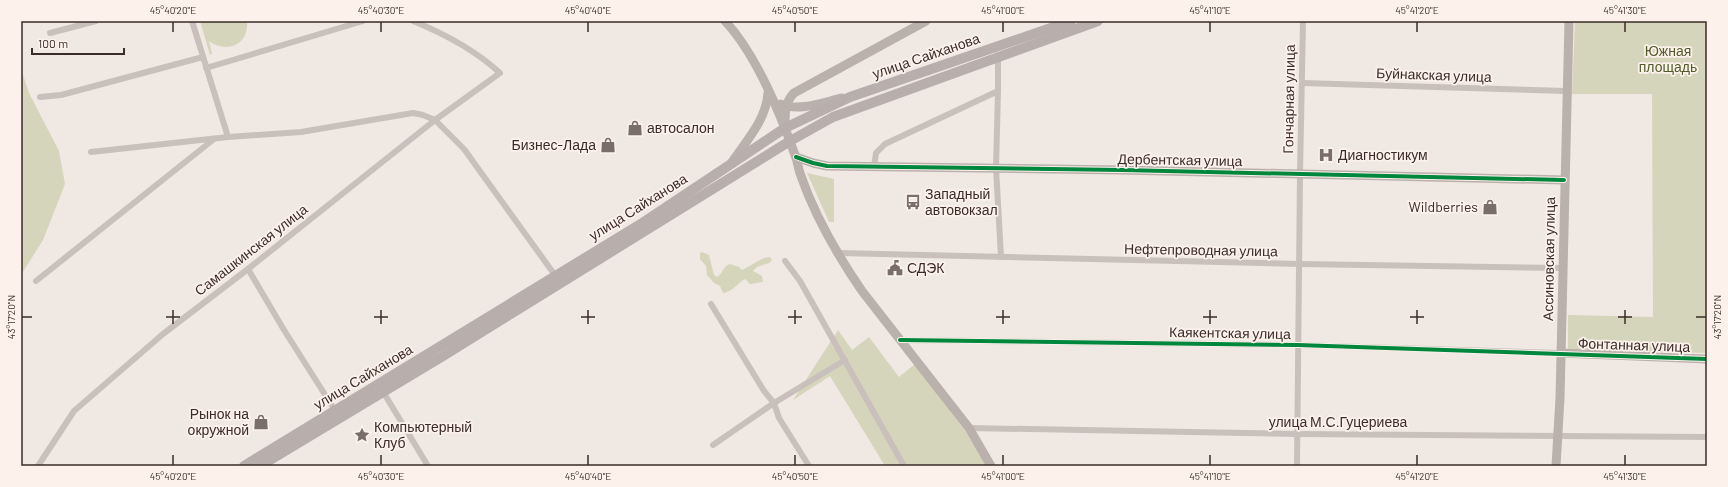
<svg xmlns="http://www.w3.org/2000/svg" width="1728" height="487" font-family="Barlow,sans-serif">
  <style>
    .green { fill: #d5d5bc }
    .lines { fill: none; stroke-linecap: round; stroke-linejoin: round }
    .street { stroke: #c9c0bc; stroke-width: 6 }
    .secondary { stroke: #bab0ac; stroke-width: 9 }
    .primary { stroke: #b8aeab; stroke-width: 10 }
    .cycleway-casing { stroke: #fcf2eb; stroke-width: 6 }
    .cycleway { stroke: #00873e; stroke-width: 4 }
    .ticks { fill: none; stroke: #3b2c29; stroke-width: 1.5 }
    .labels { text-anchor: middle; stroke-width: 3.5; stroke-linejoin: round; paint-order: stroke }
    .park-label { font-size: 14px; fill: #525c2a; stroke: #fcf2eb }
    .street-label { font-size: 14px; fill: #3b2c29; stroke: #fcf2eb }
    .poi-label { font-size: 14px; fill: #3b2c29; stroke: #fcf2eb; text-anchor: start }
    .neatline { fill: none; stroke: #3b2c29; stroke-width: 1.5 }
    .ticks-label { font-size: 10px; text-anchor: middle; fill: #3b2c29 }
  </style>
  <rect width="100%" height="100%" fill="#f0e8e3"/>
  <g class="green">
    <path d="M200,21H247C249,45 227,54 209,41L212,54L210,55Z"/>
    <polygon points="1575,21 1707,21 1707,353 1568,350 1568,315 1653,317 1652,94 1572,94"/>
    <polygon points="21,69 29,93 59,151 65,184 43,240 21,275"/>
    <polygon points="807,173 834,179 834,222 829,222"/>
    <path d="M702,252L709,255L714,275L717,277C722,275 722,267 730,264L739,267L742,270C751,266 761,257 770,257L772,260L769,263L757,267L753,271L762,276L763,282L750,284L745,279C738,283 732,292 723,293L720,286L714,283L707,275L706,266L700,259V253Z"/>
    <polygon points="838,330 852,350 869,337 899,377 915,364 966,432 987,466 885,466 830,376 793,400"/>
  </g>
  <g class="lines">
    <g class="street">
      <polyline points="192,21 228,137"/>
      <polyline points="50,33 96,21"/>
      <polyline points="998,55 998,91 996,168 1001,257"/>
      <polyline points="206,68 363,21"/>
      <polyline points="1302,83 1566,91"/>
      <polyline points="40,97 61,95 203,57"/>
      <polyline points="91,152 228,137 301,132 413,113 423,115 435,120 464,149 557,278"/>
      <polyline points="874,167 876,153 885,144 998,91"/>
      <polyline points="839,253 1300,264 1563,268"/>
      <polyline points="785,261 800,281 904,466"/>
      <polyline points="248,269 284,330 336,412"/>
      <polyline points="36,281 214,139"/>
      <polyline points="711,304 764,391 774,403 713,445"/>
      <polyline points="900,340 1298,345 1560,353"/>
      <polyline points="382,390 428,466"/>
      <polyline points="969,428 1298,434 1707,437"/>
      <path d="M38,466L74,411L163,334L248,269L435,120L500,73C474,49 445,34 413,21"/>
      <polyline points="809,466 779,418 774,403 845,360"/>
      <polyline points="1297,466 1300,174 1303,21"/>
    </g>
    <g class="secondary">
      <path d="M725,21C756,54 780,113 795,155C798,162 798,169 801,176C815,216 838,256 862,291L969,428L991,466"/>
      <path d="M781,104C799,112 824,102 842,98"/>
      <path d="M785,125C785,113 785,102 794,93L926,21"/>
      <polyline points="796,157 813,163 827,166 1122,170 1564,180"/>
      <path d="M732,162C747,140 766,120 768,93"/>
      <polyline points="1560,353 1707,359"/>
      <polyline points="1556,466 1560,398 1569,21"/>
    </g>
    <g class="primary">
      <polyline points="244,466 644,222 785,128 850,97 1071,21"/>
      <polyline points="260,466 443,356 790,141 833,117 1098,21"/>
    </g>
    <defs>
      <g id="cycleway">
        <polyline points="796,157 813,163 827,166 1122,170 1564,180"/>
        <polyline points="900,340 1298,345 1707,359"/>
      </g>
    </defs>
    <use href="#cycleway" class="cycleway-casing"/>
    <use href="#cycleway" class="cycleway"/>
  </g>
  <path class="ticks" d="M173,22V32M381,22V32M588,22V32M795,22V32M1003,22V32M1210,22V32M1417,22V32M1625,22V32M173,310V324M381,310V324M588,310V324M795,310V324M1003,310V324M1210,310V324M1417,310V324M1625,310V324M22,317H32M166,317H180M374,317H388M581,317H595M788,317H802M996,317H1010M1203,317H1217M1410,317H1424M1618,317H1632M1696,317H1706M173,455V465M381,455V465M588,455V465M795,455V465M1003,455V465M1210,455V465M1417,455V465M1625,455V465"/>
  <defs>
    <symbol id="shop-bare" viewBox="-9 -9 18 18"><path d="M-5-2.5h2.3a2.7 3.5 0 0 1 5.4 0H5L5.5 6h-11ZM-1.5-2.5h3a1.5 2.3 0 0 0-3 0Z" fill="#7a6e6a" stroke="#fcf2eb" stroke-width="2.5" paint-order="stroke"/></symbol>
    <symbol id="hospital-bare" viewBox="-9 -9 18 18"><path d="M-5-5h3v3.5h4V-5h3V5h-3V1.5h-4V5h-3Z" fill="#7a6e6a" stroke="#fcf2eb" stroke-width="2.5" paint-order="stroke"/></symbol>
    <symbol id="bus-bare" viewBox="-9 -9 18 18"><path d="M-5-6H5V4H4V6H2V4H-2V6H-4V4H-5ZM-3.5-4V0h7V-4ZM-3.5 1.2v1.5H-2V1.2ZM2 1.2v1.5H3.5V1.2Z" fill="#7a6e6a" stroke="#fcf2eb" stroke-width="2.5" paint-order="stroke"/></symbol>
    <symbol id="civic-bare" viewBox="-9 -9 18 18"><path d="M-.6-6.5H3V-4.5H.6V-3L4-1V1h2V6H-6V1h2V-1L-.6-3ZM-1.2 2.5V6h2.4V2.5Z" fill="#7a6e6a" stroke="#fcf2eb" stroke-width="2.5" paint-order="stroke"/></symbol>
    <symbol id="sight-bare" viewBox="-9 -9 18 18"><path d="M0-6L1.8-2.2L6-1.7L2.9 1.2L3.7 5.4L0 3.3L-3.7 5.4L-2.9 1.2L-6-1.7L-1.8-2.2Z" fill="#7a6e6a" stroke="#fcf2eb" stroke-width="2.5" paint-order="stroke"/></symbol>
  </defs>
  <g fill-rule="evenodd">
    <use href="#shop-bare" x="624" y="117" width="22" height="22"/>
    <use href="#shop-bare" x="597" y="134" width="22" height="22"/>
    <use href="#hospital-bare" x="1315" y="144" width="22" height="22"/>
    <use href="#bus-bare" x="902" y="191" width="22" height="22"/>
    <use href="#shop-bare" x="1479" y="196" width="22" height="22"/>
    <use href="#civic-bare" x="884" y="257" width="22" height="22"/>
    <use href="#shop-bare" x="250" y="411" width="22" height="22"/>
    <use href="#sight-bare" x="351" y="424" width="22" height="22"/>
  </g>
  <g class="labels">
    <g class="park-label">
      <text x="1668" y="56">Южная<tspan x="1668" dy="16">площадь</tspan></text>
    </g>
    <g class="street-label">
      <text transform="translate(926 56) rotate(-19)" y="5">улица Сайханова</text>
      <text transform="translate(1434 75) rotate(2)" y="5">Буйнакская улица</text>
      <text transform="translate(1289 99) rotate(-89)" y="5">Гончарная улица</text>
      <text transform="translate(1180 160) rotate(1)" y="5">Дербентская улица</text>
      <text transform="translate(638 207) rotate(-32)" y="5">улица Сайханова</text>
      <text transform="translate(251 250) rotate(-38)" y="5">Самашкинская улица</text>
      <text transform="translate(1201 250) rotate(1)" y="5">Нефтепроводная улица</text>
      <text transform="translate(1549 259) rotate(-89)" y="5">Ассиновская улица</text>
      <text transform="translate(1230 333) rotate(1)" y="5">Каякентская улица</text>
      <text transform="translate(1634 345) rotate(2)" y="5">Фонтанная улица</text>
      <text transform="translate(363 377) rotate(-31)" y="5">улица Сайханова</text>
      <text x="1338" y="427">улица М.С.Гуцериева</text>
    </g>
    <g class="poi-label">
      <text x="647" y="133">автосалон</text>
      <text x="596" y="150" text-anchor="end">Бизнес-Лада</text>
      <text x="1338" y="160">Диагностикум</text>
      <text x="925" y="199">Западный<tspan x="925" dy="16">автовокзал</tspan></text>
      <text x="1478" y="212" text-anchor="end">Wildberries</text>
      <text x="907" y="273">СДЭК</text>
      <text x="249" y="419" text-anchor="end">Рынок на<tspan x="249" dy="16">окружной</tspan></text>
      <text x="374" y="432">Компьютерный<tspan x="374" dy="16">Клуб</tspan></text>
    </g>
  </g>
  <rect width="1728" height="487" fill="none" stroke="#fcf2eb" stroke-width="44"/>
  <path d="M32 48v6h92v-6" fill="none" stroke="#3b2c29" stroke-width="2"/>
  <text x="38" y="48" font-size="12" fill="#3b2c29" stroke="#fcf2eb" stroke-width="3" paint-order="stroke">100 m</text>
  <rect x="22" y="22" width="1684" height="443" class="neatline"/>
  <g class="ticks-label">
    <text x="173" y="14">45°40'20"E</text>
    <text x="381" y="14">45°40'30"E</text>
    <text x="588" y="14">45°40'40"E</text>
    <text x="795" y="14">45°40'50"E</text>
    <text x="1003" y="14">45°41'00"E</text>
    <text x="1210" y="14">45°41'10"E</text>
    <text x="1417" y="14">45°41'20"E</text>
    <text x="1625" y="14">45°41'30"E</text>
    <text transform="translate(11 317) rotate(-90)" y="4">43°17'20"N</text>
    <text transform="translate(1717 317) rotate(-90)" y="4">43°17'20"N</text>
    <text x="173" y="480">45°40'20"E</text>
    <text x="381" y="480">45°40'30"E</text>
    <text x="588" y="480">45°40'40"E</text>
    <text x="795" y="480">45°40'50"E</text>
    <text x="1003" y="480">45°41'00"E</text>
    <text x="1210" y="480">45°41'10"E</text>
    <text x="1417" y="480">45°41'20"E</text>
    <text x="1625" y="480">45°41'30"E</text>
  </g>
</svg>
